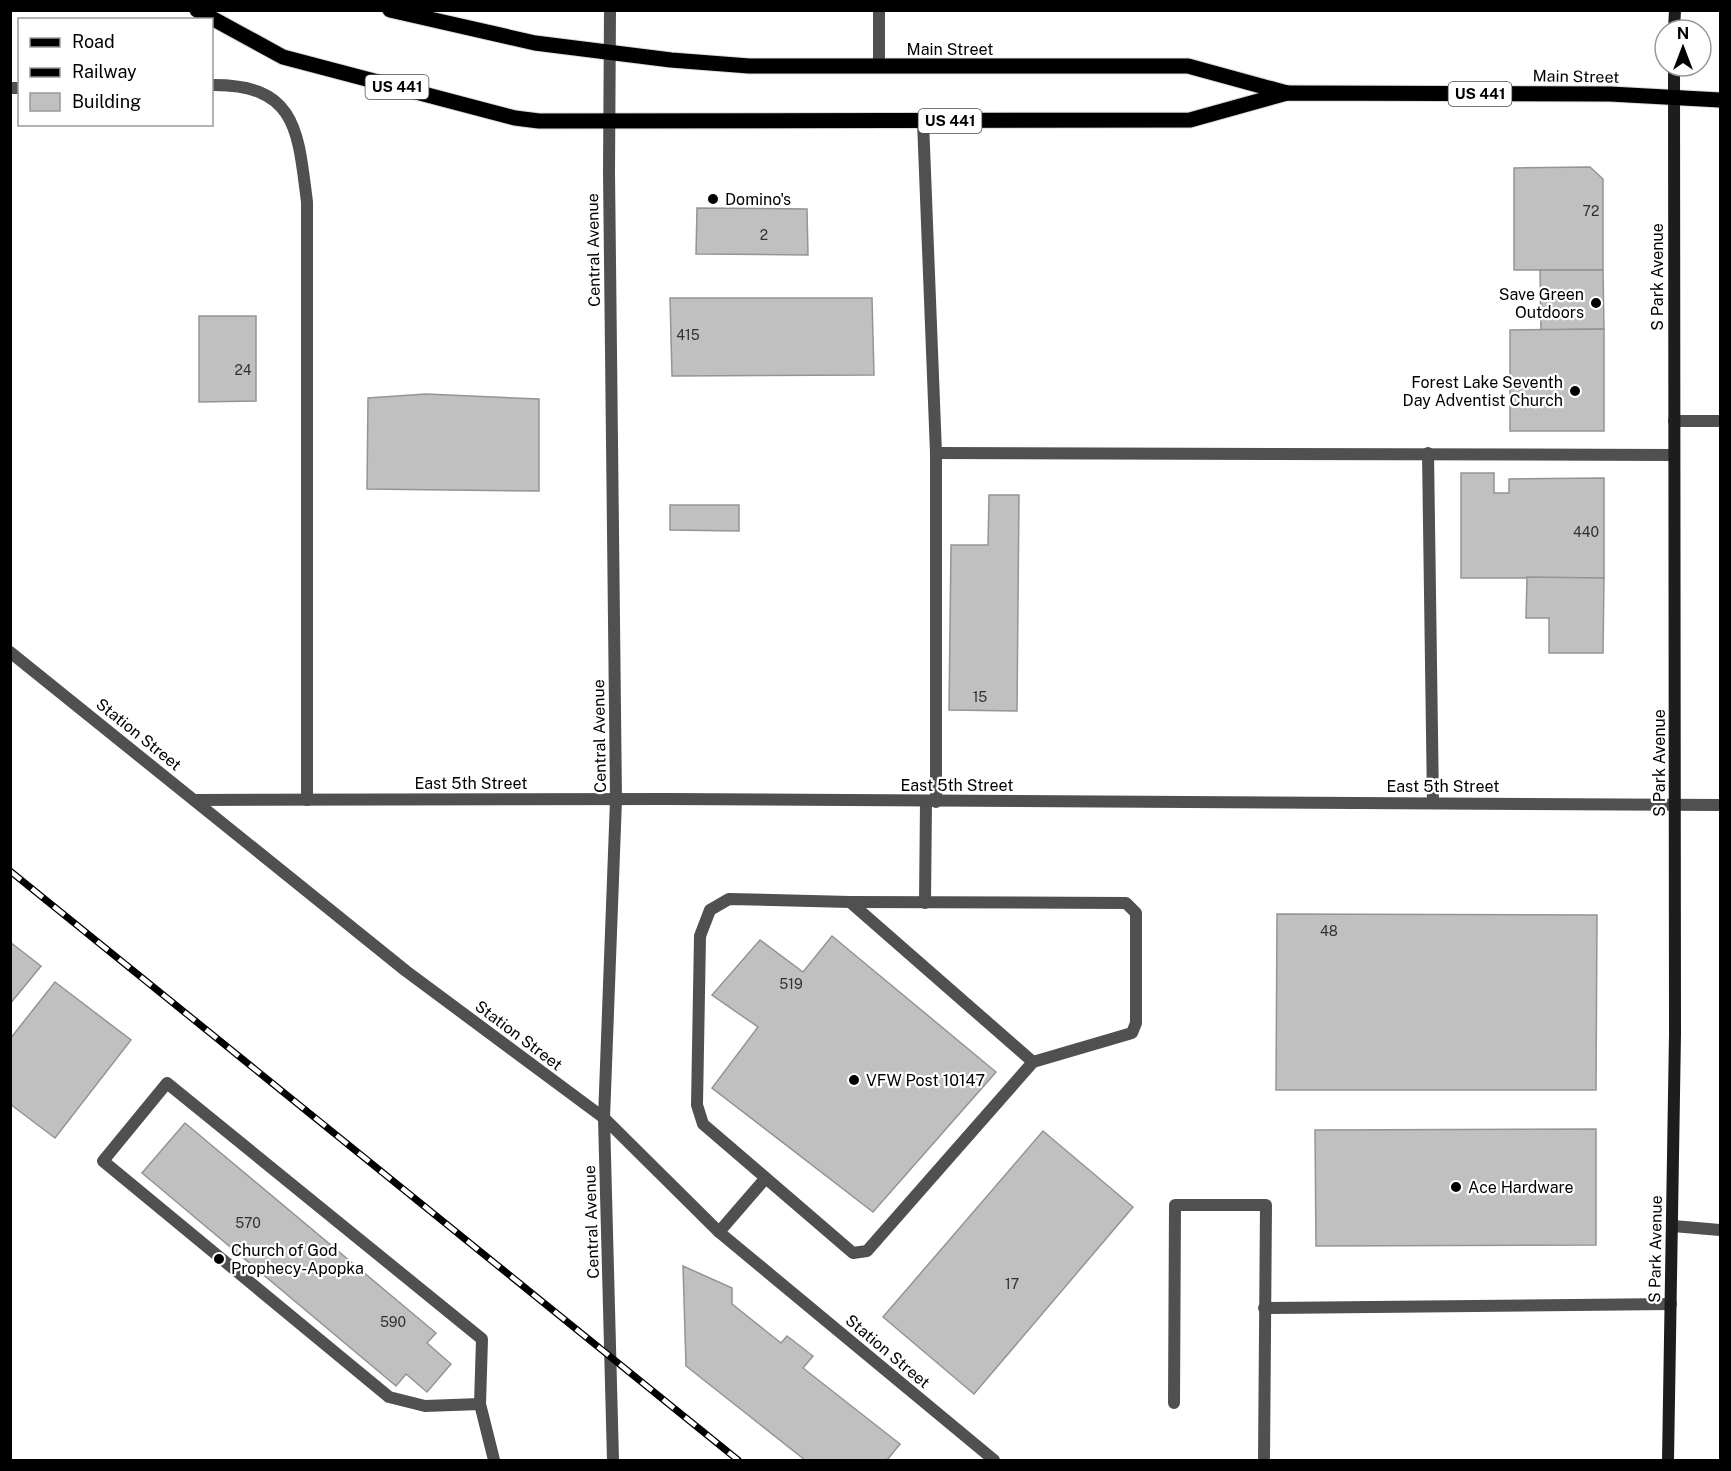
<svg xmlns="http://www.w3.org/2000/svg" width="1731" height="1471" font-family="'Public Sans',sans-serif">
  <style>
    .building { fill: #c0c0c0; stroke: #949494; stroke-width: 1.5 }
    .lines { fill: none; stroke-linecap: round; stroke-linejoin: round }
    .primary-casing { stroke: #dbdbdb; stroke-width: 17 }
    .service { stroke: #505050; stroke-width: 12 }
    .minor { stroke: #505050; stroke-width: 12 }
    .tertiary { stroke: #505050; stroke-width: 12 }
    .secondary { stroke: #1d1d1d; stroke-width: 12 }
    .primary { stroke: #000; stroke-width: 15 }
    .rail-casing { stroke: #000; stroke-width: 7 }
    .rail { stroke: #fff; stroke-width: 4.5; stroke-dasharray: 14; stroke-linecap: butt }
    .poi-dot { fill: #000; stroke: #fff; stroke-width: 2 }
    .labels { text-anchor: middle; stroke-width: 4.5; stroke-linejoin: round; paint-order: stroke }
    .number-label { font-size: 14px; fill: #303030 }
    .shield { fill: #fff; stroke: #4c4c4c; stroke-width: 1.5 }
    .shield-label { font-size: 15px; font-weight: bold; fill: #000 }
    .street-label { font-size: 16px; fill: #000; stroke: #fff }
    .poi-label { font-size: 16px; fill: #000; stroke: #fff; text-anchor: start }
  </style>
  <rect width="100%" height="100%" fill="#fff"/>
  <g class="building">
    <polygon points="1590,167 1603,179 1603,270 1514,270 1514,168"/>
    <polygon points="697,208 807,209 808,255 696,254"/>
    <polygon points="1540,270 1603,270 1604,329 1541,330"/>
    <polygon points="670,298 872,298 874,375 672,376"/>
    <polygon points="199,316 256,316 256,401 199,402"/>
    <polygon points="1604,329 1604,431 1510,431 1510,330"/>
    <polygon points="426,394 539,399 539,491 367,489 368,398"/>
    <polygon points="1461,473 1494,473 1494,493 1509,493 1509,479 1604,478 1604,578 1461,578"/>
    <polygon points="989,495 1019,495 1017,711 949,710 951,545 988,545"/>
    <polygon points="670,505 739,505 739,531 670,530"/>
    <polygon points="1527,577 1604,578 1603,653 1549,653 1549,618 1526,618"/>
    <polygon points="1277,914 1597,915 1596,1090 1276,1090"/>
    <polygon points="832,936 996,1072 873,1212 712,1088 758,1027 712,995 760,940 803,972"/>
    <polygon points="10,942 41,966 10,1004"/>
    <polygon points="55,982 131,1040 55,1138 10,1104 10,1039"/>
    <polygon points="185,1123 436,1333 427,1343 451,1364 427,1392 406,1374 396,1386 142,1173"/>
    <polygon points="1596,1129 1596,1245 1316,1246 1315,1130"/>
    <polygon points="1043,1131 1133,1207 974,1394 883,1317"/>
    <polygon points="683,1266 732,1288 732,1304 781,1343 787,1336 813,1356 803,1368 900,1444 887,1460 805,1460 686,1366"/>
  </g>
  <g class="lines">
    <defs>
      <g id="primary">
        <polyline points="197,10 283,57 515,118 539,121 1190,120 1287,93 1610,94 1720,100"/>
        <polyline points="390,10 535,43 671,60 749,66 1188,66 1287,93"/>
      </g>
    </defs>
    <use href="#primary" class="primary-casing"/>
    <g class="service">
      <polyline points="879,67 879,10"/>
      <polyline points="923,121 936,453 936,802"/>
      <polyline points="1674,421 1720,421"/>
      <polyline points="936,453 1674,455"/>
      <polyline points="1428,453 1433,803"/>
      <polygon points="729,899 850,902 1033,1062 867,1251 853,1253 703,1124 697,1105 700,936 710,910"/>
      <polyline points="850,902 1126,903 1136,913 1136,1023 1132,1033 1033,1062"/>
      <polyline points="925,903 926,802"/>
      <polyline points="1673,1226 1720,1230"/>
      <polyline points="719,1232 764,1180"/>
      <polyline points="1264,1308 1671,1304"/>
      <polyline points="1174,1403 1175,1205 1266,1205 1264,1460"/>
      <polyline points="480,1404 425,1406 389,1397 103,1161 167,1083 482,1339 480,1404 494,1460"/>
    </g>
    <g class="minor">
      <path d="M212,85C298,84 298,133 307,202V800"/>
      <polyline points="10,88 20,88"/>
      <polyline points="10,652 406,971 604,1118 719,1232 994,1460"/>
      <polyline points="194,800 667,799 1720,805"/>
    </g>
    <polyline class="tertiary" points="610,10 609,172 616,800 604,1118 613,1460"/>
    <g class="secondary">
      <polyline points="1674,30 1675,10"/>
      <polyline points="1668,1460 1675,1034 1674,66"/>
    </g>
    <use href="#primary" class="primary"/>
    <defs>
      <polyline id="rail" points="10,871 738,1460"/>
    </defs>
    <use href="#rail" class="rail-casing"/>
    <use href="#rail" class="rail"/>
  </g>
  <g class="poi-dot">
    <circle cx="713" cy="199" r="6"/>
    <circle cx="1596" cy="303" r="6"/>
    <circle cx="1575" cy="391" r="6"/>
    <circle cx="854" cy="1080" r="6"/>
    <circle cx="1456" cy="1187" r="6"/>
    <circle cx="219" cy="1259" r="6"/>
  </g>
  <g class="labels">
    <g class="number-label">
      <text x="1591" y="216">72</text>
      <text x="764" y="240">2</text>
      <text x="688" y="340">415</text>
      <text x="243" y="375">24</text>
      <text x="1586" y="537">440</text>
      <text x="980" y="702">15</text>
      <text x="1329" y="936">48</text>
      <text x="791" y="989">519</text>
      <text x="248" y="1228">570</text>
      <text x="1012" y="1289">17</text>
      <text x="393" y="1327">590</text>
    </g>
    <g class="shield">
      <rect x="365.5" y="75" width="63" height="24" rx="4.5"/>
      <rect x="1448.5" y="82" width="63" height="24" rx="4.5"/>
      <rect x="918.5" y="109" width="63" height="24" rx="4.5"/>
    </g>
    <g class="shield-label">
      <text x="397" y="92">US 441</text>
      <text x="1480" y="99">US 441</text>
      <text x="950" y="126">US 441</text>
    </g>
    <g class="street-label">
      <text x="950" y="55">Main Street</text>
      <text transform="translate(1576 76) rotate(1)" y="6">Main Street</text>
      <text transform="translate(593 250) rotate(-91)" y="6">Central Avenue</text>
      <text transform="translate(1657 277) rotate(-90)" y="6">S Park Avenue</text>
      <text transform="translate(139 734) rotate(39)" y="6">Station Street</text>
      <text transform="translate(599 736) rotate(-91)" y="6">Central Avenue</text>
      <text transform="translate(1659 763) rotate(-90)" y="6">S Park Avenue</text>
      <text x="471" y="789">East 5th Street</text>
      <text x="957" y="791">East 5th Street</text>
      <text x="1443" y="792">East 5th Street</text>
      <text transform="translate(519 1035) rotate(37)" y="6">Station Street</text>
      <text transform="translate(591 1222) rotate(-92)" y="6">Central Avenue</text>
      <text transform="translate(1655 1249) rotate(-89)" y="6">S Park Avenue</text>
      <text transform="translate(888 1351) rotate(40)" y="6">Station Street</text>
    </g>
    <g class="poi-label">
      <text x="725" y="205">Domino's</text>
      <text x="1584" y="300" text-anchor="end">Save Green<tspan x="1584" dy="18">Outdoors</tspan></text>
      <text x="1563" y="388" text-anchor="end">Forest Lake Seventh<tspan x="1563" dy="18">Day Adventist Church</tspan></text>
      <text x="866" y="1086">VFW Post 10147</text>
      <text x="1468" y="1193">Ace Hardware</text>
      <text x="231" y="1256">Church of God<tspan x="231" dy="18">Prophecy-Apopka</tspan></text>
    </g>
  </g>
  <rect width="1731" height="1471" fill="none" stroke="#000000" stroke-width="24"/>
  <rect x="18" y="18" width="195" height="108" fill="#ffffff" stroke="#999999" stroke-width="1.5"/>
  <rect x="30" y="38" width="30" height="9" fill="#000000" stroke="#999999" stroke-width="1.5"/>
  <text x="72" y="48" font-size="18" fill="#000000">Road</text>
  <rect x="30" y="68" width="30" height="9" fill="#000000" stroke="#999999" stroke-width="1.5"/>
  <text x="72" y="78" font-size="18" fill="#000000">Railway</text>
  <rect x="30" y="93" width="30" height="18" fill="#c0c0c0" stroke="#999999" stroke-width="1.5"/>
  <text x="72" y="108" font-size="18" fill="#000000">Building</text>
  <g transform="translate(1683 48)"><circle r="28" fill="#ffffff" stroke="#999999" stroke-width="1.5"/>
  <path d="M0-4.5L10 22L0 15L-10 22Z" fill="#000000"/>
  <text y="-9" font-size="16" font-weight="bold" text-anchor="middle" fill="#000000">N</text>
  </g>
</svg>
